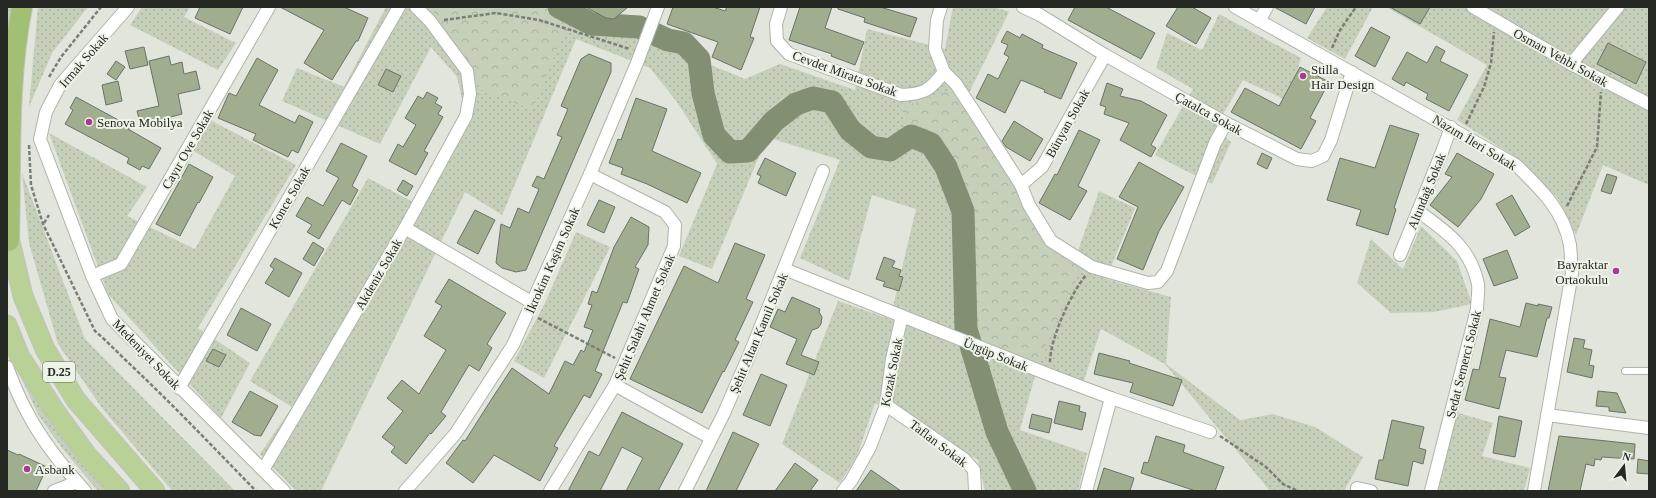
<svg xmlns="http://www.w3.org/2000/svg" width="1656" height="498" font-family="Georgia,serif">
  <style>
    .green { fill: url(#green-dots) }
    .forest { fill: url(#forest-crowns) }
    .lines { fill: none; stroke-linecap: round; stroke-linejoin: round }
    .river { stroke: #828f72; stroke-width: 23 }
    .building { fill: #a0ad8f; stroke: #6d7168 }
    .service-casing { stroke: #afb3a9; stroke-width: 8 }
    .minor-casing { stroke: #afb3a9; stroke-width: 14 }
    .primary-casing { stroke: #c2c3c2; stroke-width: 21 }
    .trunk-casing { stroke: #c2c3c2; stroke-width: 22 }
    .path { stroke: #7b7e77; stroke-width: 2.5; stroke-dasharray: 4 2; stroke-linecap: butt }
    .service { stroke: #fff; stroke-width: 6 }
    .minor { stroke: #fff; stroke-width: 12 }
    .primary { stroke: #b9d097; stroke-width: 19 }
    .trunk { stroke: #a2c074; stroke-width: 20 }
    .poi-dot { fill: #ab3893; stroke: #eef3e8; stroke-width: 1.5 }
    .labels { text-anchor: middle; stroke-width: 4; stroke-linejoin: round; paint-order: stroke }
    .shield { fill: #eef3e8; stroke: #62655f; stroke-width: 1 }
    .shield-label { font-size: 12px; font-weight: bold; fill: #262824 }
    .street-label { font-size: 13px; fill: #262824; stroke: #eef3e8 }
    .poi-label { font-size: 13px; fill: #262824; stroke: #eef3e8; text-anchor: start }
  </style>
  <defs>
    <pattern id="green-dots" width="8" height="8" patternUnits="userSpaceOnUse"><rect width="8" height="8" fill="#c6cfba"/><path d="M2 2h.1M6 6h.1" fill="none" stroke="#aab2a0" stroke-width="1.8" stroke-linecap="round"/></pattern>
    <pattern id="forest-crowns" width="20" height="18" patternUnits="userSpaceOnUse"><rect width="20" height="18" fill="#c6cfba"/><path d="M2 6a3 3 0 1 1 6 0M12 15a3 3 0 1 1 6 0" fill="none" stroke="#aab2a0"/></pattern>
  </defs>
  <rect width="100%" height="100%" fill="#e1e5db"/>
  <g class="green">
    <polygon points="7,7 15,7 7,61"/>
    <polygon points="38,7 88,7 52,53 29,107"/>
    <polygon points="142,7 190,7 184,17 236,43 218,70 130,25"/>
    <polygon points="386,7 430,7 482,90 568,22 538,7 577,7 599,20 644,21 695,39 706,63 745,79 780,64 855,90 867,29 945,49 953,7 994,7 1009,12 964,103 926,100 901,106 908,129 918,131 936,140 953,165 969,205 973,326 1074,262 1099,191 1135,208 1106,279 1171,297 1166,364 1240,420 1273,414 1315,427 1363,457 1344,491 1270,491 1165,364 1101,329 1083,383 1038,365 1020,430 1087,453 1078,491 985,491 978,460 875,403 857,456 840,483 782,444 838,301 890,319 916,209 872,195 849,281 800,258 840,160 767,137 712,269 679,256 717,164 677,102 650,68 576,39 502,215 465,192 321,491 296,491 260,454 292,407 250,381 368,178 422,207 468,124 457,77 431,47 380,144 282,101 297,68 344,87"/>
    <polygon points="1327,7 1373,7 1345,59 1307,38"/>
    <polygon points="1386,7 1649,7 1649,185 1603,165 1576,235 1557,197 1517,158 1457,120 1487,65"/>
    <polygon points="1219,14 1301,58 1288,101 1243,80 1215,128 1231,142 1212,184 1155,155 1193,89 1156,68 1167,33 1202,50"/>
    <polygon points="212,121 296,165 198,328 250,363 221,418 169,362 108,294 49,133 147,187 127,216 195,249 235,176 192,150"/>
    <polygon points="22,173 85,339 235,491 172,491 102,408 58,344 29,243"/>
    <polygon points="1421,226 1457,261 1472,304 1434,312 1391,313 1357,283 1371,239 1403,269"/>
    <polygon points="576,232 610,247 544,378 514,361 545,303"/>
    <polygon points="18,371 112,491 98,491 62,448 39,416"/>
    <polygon points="1455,412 1493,423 1482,456 1530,468 1524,491 1436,491"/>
  </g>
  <g class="forest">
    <polygon points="430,7 538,7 568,22 533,110 482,90"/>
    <polygon points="955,88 1050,246 1080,266 1038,365 984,340 973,326 969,205 953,165 936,140 918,131 908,129 901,106 926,100"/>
  </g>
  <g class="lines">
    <polyline class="river" points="559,7 592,24 639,27 668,40 684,43 699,59 703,93 714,135 730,152 748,151 774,121 796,104 813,98 832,102 850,130 871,147 890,150 911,136 931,144 946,167 963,211 966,329 997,432 1025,491"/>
  </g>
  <g class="building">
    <polygon points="200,7 243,7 230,34 195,18"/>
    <polygon points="280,7 344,7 368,18 358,41 356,41 332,80 304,63 324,30"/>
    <polygon points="586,7 628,7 614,19 606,18"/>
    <polygon points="673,7 713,7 725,11 727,7 760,7 750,37 754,38 741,70 712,57 718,42 667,24"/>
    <polygon points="800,7 832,7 825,28 864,42 855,65 831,56 832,54 789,40"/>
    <polygon points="838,7 880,7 917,18 910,37 864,22 865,18 838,9"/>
    <polygon points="1075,7 1106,7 1155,33 1141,59 1068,20"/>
    <polygon points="1178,7 1192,7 1211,18 1196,44 1166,26"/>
    <polygon points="1274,7 1315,7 1306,24"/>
    <polygon points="1390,7 1430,7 1420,24"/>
    <polygon points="1371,27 1390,37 1375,67 1355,56"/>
    <polygon points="1007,31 1020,38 1022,34 1043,45 1042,48 1077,63 1061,99 1044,92 1045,90 1021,80 1005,113 976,98 988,74 998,79 1009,57 1004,54 1008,45 1001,42"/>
    <polygon points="1608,43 1646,62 1636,84 1597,64"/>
    <polygon points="1436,46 1445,51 1440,61 1468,75 1449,111 1426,99 1428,94 1406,82 1404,86 1392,79 1407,52 1427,63"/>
    <polygon points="144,47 148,65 130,69 125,51"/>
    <polygon points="589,54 611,63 611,72 526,270 516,272 502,268 496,263 501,224 510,228 518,208 529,213 539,189 532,186 537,176 544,179 562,137 557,135 568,109 561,106 581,59"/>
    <polygon points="169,56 171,65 182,62 184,74 196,71 200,89 178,94 182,114 155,121 156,123 141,126 137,111 159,106 149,61"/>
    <polygon points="257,58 278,70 259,105 295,123 299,115 313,122 298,153 292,150 288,157 253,140 256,134 218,118 229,93 236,96"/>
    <polygon points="116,61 125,67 116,80 107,74"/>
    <polygon points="1300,67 1329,82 1310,118 1316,121 1301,149 1231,112 1245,88 1279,106"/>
    <polygon points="386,69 401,76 393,92 378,85"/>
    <polygon points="118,81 122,101 106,105 102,85"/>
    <polygon points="1107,83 1123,89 1120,96 1141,101 1167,115 1151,145 1156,148 1151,157 1120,140 1129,123 1104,114 1106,107 1100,105"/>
    <polygon points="427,92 438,98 435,103 442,107 438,114 443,117 424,151 428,153 416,175 389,161 398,144 403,147 416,125 405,118 418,96 423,99"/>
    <polygon points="76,97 133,128 128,129 161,148 149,169 142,166 140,170 127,163 129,158 65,124 73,110 70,108"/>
    <polygon points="636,98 667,109 652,151 701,173 687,203 647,184 621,174 623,168 609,163 618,139 621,140"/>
    <polygon points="1014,121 1043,139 1030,161 1006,147 1002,141"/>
    <polygon points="1390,125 1419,134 1394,208 1396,209 1388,235 1356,225 1361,210 1327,200 1340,158 1375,168"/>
    <polygon points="1079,130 1100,140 1078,186 1087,191 1070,220 1039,203 1055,174 1057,175"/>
    <polygon points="341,143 367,156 352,186 358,190 350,205 342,200 319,239 307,232 312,225 296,216 307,197 323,206 339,178 326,171"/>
    <polygon points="1262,153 1272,158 1267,169 1257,164"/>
    <polygon points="1457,153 1494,174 1481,199 1458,227 1430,205 1452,177 1445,174"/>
    <polygon points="765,158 796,173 786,196 758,183 761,176 757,174"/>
    <polygon points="1139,162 1184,187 1159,231 1143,270 1117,259 1138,207 1119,197"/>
    <polygon points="189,164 213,177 199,203 198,202 180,236 156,224"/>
    <polygon points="1607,174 1617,177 1611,194 1601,191"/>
    <polygon points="403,180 413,186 407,196 397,190"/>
    <polygon points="1512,195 1530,227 1515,236 1496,204"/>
    <polygon points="599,200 615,207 604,233 587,225"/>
    <polygon points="475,210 495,220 478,254 457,243"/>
    <polygon points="631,217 649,227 648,245 635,267 639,269 627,303 623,302 595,371 602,374 590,398 584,395 554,446 558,448 540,481 494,455 473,483 446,463 463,440 465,441 493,397 512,368 549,394 565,361 573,365 581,350 584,352 593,330 584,327 592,305 588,304 592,291 597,293 614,247"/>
    <polygon points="313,242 324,249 314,266 303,259"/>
    <polygon points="735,243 765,255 746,299 753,302 735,340 739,342 724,372 723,371 702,413 630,379 684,266 718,283"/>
    <polygon points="1507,250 1518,278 1494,286 1483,259"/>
    <polygon points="884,257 895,261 892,267 901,270 899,276 903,277 899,291 883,286 885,282 876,279"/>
    <polygon points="275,258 302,273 289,297 265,283 274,269 270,266"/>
    <polygon points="449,279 506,313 487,344 492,348 479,371 469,365 441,412 446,416 431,434 430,433 406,464 391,452 395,447 382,437 403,411 387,398 402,380 419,394 446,350 424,336 442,306 435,302"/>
    <polygon points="792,297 820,309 819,312 822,317 821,324 818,328 812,330 801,355 819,362 814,375 786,364 797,339 770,327 778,309 785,312"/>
    <polygon points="1526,303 1538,306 1538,304 1552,307 1549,318 1547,318 1537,357 1506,350 1499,377 1506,378 1499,409 1465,400 1473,369 1479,370 1490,319 1520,327"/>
    <polygon points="241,308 271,324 257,351 227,335"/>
    <polygon points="1574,338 1585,340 1583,348 1592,350 1589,365 1594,366 1592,378 1567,372"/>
    <polygon points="213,349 226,355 219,367 206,361"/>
    <polygon points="1099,353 1130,361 1129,363 1182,380 1173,406 1130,392 1133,383 1094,374"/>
    <polygon points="761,374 787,385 770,426 743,415"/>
    <polygon points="250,391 278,406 261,436 254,435 232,422"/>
    <polygon points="1598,391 1617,393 1626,413 1609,411 1609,407 1596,406"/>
    <polygon points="1059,401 1080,406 1079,411 1086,413 1082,430 1054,423"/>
    <polygon points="622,412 683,444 658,491 626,491 643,458 622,447 600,491 568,491 589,451 599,456"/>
    <polygon points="1032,414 1052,419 1049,433 1029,428"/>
    <polygon points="1499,416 1522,421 1515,457 1493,453"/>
    <polygon points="1392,420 1424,427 1419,448 1426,450 1423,464 1413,461 1408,486 1375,479 1379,460 1383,460"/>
    <polygon points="733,432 759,444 736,491 706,491"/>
    <polygon points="1156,436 1185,445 1183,452 1224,467 1215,491 1196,491 1141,473 1144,462 1148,463"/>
    <polygon points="1559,436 1635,444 1634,459 1602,457 1601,460 1595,459 1594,466 1586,464 1580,491 1548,491"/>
    <polygon points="7,450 18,455 19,454 47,467 36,491 7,491"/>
    <polygon points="1638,459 1649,461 1649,474 1637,473"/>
    <polygon points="795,463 818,480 810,491 775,491"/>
    <polygon points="1104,468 1134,478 1130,491 1097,491"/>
    <polygon points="871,470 901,491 856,491"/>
  </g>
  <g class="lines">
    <defs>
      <polyline id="service" points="1625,371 1649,371"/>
      <g id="minor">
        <polyline points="128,7 60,85 46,112 40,139 92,276 112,319 284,491"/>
        <path d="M781,7L776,24L777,41L789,54L901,95C925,94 930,90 944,72"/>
        <polyline points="941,7 937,20 935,49 944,72 956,84 975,113 1021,185 1029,205 1051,241 1092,267 1148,283 1158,282 1167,271 1215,143 1226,123"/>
        <polyline points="1023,7 1040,15 1105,55 1226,123 1297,159 1312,161 1323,156 1331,140 1352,72"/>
        <path d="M1235,7L1516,165C1540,188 1564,211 1570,245C1571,254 1571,263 1572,273L1534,491"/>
        <polyline points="1473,7 1571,64 1649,104"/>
        <polyline points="1259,21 1267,7"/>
        <polyline points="1571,64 1618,7"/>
        <polyline points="1021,185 1042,167 1105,55"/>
        <path d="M1418,211C1447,232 1470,247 1478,284C1479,292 1477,301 1477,309L1431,491"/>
        <polyline points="405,228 533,303"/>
        <polyline points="1400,255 1442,152 1451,127"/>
        <polyline points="784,269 1050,375 1111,398 1210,432"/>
        <polyline points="92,276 121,264 269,7"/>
        <path d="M7,367C13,382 19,398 27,412C42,441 63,467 85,491"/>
        <polyline points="615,385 711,438"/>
        <polyline points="179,388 399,7"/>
        <polyline points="886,405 964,459 974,470 975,491"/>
        <polyline points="1547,415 1649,428"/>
        <polyline points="263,470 405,228 466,116 470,94 467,71 430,21 416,7"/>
        <polyline points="1357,488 1371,491"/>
        <polyline points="54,491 77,482"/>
        <polyline points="405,491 456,433 513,345 590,174 637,63 658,7"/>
        <polyline points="550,491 615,385 674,246 675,225 665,212 590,174"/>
        <polyline points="685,491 724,413 748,358 823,171"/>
        <polyline points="843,491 851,481 870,447 886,405 892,359 902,316"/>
        <polyline points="1086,491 1111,398"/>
      </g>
      <g id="primary">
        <polyline points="7,229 23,296 45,349 76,400 155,491"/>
        <polyline points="7,325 20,357 55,411 86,454 120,491"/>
      </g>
      <path id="trunk" d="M9,241C11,165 7,81 22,7"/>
    </defs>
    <use href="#service" class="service-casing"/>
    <use href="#minor" class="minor-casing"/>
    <use href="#primary" class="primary-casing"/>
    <use href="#trunk" class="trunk-casing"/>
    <g class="path">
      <polyline points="444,20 496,13 539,20 630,49"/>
      <polyline points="1332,48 1340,30 1356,7"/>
      <polyline points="49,77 61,57 101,7"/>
      <polyline points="1466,124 1484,87 1491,63 1494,32"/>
      <path d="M29,145L31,185L43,224L95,331C109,343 122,357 135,369C177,409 216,450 256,491"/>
      <polyline points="1567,206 1597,147 1601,92"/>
      <polyline points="44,223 49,215"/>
      <polyline points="538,318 615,358"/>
      <path d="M1050,362C1050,339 1071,293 1086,275"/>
      <polyline points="1220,436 1266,467 1283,484 1298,491"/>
    </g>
    <use href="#service" class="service"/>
    <use href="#minor" class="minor"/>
    <use href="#primary" class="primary"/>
    <use href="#trunk" class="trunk"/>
  </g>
  <g class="poi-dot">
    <circle cx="1303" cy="76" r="4"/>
    <circle cx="89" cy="122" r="4"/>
    <circle cx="1616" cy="271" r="4"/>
    <circle cx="27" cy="469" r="4"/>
  </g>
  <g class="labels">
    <rect class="shield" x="43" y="362" width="32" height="20" rx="3"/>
    <g class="shield-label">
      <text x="59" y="376">D.25</text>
    </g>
    <g class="street-label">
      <text transform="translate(1561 57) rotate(29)" y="5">Osman Vehbi Sokak</text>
      <text transform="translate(83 60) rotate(-49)" y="5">Irmak Sokak</text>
      <text transform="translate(845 73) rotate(20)" y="5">Cevdet Mirata Sokak</text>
      <text transform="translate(1209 113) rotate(29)" y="5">Çatalca Sokak</text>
      <text transform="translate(1067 123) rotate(-61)" y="5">Bünyan Sokak</text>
      <text transform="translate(1475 142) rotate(31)" y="5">Nazım İleri Sokak</text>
      <text transform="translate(187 149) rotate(-60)" y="5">Cayır Ove Sokak</text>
      <text transform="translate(1426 191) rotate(-68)" y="5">Altındağ Sokak</text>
      <text transform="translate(289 197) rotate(-60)" y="5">Konce Sokak</text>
      <text transform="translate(552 260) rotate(-66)" y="5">İkrokim Kaşim Sokak</text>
      <text transform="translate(378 274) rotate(-60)" y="5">Akdeniz Sokak</text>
      <text transform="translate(644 317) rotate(-67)" y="5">Şehit Salahi Ahmet Sokak</text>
      <text transform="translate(758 333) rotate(-67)" y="5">Şehit Altan Kamil Sokak</text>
      <text transform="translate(147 354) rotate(46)" y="5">Medeniyet Sokak</text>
      <text transform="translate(996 354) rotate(22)" y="5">Ürgüp Sokak</text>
      <text transform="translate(1463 364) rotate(-76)" y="5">Sedat Semerci Sokak</text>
      <text transform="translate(891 372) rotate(-79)" y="5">Kozak Sokak</text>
      <text transform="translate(939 443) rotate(37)" y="5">Taflan Sokak</text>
    </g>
    <g class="poi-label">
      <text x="1311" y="74">Stilla<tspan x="1311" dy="15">Hair Design</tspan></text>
      <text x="97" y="127">Senova Mobilya</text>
      <text x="1608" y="269" text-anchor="end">Bayraktar<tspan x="1608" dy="15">Ortaokulu</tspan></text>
      <text x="35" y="474">Asbank</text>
    </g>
  </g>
  <rect width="1656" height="498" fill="none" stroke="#262824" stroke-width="16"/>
  <g transform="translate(1624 466) rotate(16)" stroke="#eef3e8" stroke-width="3" paint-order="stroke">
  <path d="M0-3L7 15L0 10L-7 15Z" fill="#262824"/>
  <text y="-6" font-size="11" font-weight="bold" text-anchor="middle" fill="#262824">N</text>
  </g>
</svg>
